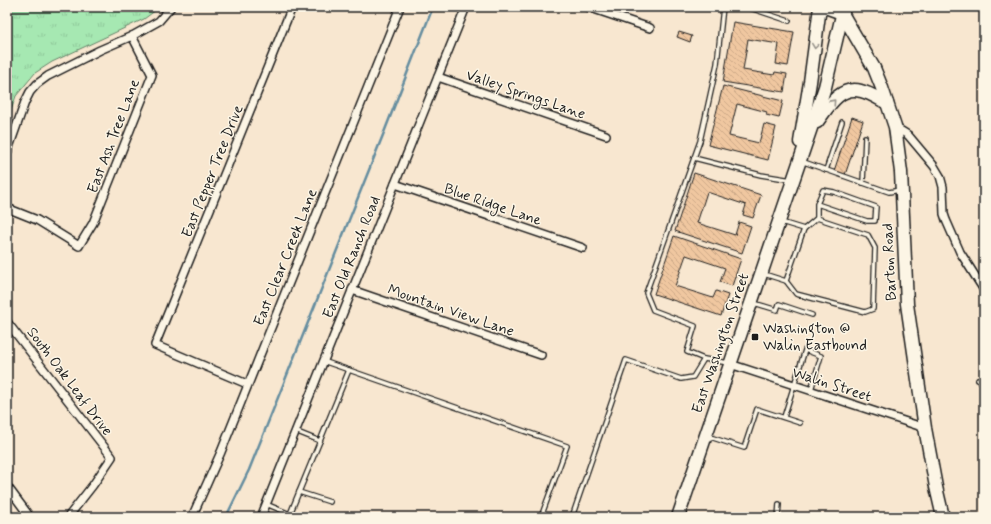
<svg xmlns="http://www.w3.org/2000/svg" width="991" height="524" font-family="Mynerve,sans-serif">
  <style>
    .grass { fill: url(#grass-tufts); stroke: #618267 }
    .lines { fill: none; stroke-linecap: round; stroke-linejoin: round }
    .stream { stroke: #658d9f; stroke-width: 2.5 }
    .building { fill: url(#building-back-hatch); stroke: #1c1c1c }
    .service-casing { stroke: #1c1c1c; stroke-width: 6 }
    .minor-casing { stroke: #1c1c1c; stroke-width: 10 }
    .tertiary-casing { stroke: #1c1c1c; stroke-width: 12 }
    .primary-casing { stroke: #1c1c1c; stroke-width: 15 }
    .service { stroke: #fcf5e5; stroke-width: 3.5 }
    .minor { stroke: #fcf5e5; stroke-width: 7 }
    .tertiary { stroke: #fcf5e5; stroke-width: 9 }
    .primary { stroke: #fcf5e5; stroke-width: 12 }
    .oneway { stroke: #97938b }
    .poi-dot { fill: #1c1c1c; stroke: #fcf5e5; stroke-width: 1.5 }
    .labels { text-anchor: middle; stroke-width: 3; stroke-linejoin: round; paint-order: stroke }
    .street-label { font-size: 15px; fill: #1c1c1c; stroke: #fcf5e5 }
    .poi-label { font-size: 15px; fill: #1c1c1c; stroke: #fcf5e5; text-anchor: start }
  </style>
  <defs>
    <pattern id="grass-tufts" width="24" height="20" patternUnits="userSpaceOnUse"><rect width="24" height="20" fill="#a6e8b2"/><path d="M3 7l-1-3M5 7V3M7 7l1-3M15 17l-1-3M17 17v-4M19 17l1-3" fill="none" stroke="#8ec698"/></pattern>
    <pattern id="building-back-hatch" width="6" height="6" patternUnits="userSpaceOnUse"><rect width="6" height="6" fill="#f0c7a0"/><path d="M-1 5l2 2M0 0l6 6M5-1l2 2" fill="none" stroke="#cdaa89"/></pattern>
  </defs>
  <rect width="100%" height="100%" fill="#f8e7d0"/>
  <filter id="ink" filterUnits="userSpaceOnUse"><feTurbulence type="fractalNoise" baseFrequency=".025" numOctaves="2"/><feDisplacementMap in="SourceGraphic" scale="8" xChannelSelector="R" yChannelSelector="G"/><feConvolveMatrix kernelMatrix="1 2 1 2 8 2 1 2 1" color-interpolation-filters="sRGB"/></filter>
  <g filter="url(#ink)">
    <polygon class="grass" points="7,7 160,7 144,19 52,62 35,73 16,96 7,122"/>
    <g class="lines">
      <polyline class="stream" points="226,517 249,470 385,130 433,7"/>
    </g>
    <g class="building">
      <polygon points="733,22 794,32 788,66 776,64 779,44 748,39 743,70 774,75 775,72 787,74 784,92 723,82"/>
      <polygon points="679,32 692,36 690,42 677,37"/>
      <polygon points="723,86 783,101 779,118 766,115 767,112 737,104 729,136 759,143 764,124 776,127 768,160 708,145"/>
      <polygon points="852,117 863,121 845,175 834,171"/>
      <polygon points="694,173 761,195 753,218 743,215 746,205 707,192 697,223 735,235 739,222 751,226 742,253 675,231"/>
      <polygon points="674,236 741,259 732,286 720,282 725,268 686,255 675,286 713,298 716,291 728,295 721,316 654,294"/>
    </g>
    <g class="lines">
      <defs>
        <g id="service">
          <polyline points="747,7 789,21"/>
          <polyline points="694,158 761,175 792,180"/>
          <polyline points="801,161 889,192 900,190"/>
          <polyline points="826,170 842,122"/>
          <polyline points="863,183 865,137"/>
          <polyline points="781,222 804,229 817,218"/>
          <polyline points="764,274 786,281 796,294 865,312 873,309 875,248 868,235 817,218 817,204 823,190 834,192 876,207 875,221 867,221 817,204"/>
          <polyline points="786,281 804,229"/>
          <polyline points="754,303 777,310 779,304 812,315"/>
          <polyline points="704,359 687,352 695,326 653,310 646,293 700,141 717,64 723,7"/>
          <polyline points="323,361 567,446 541,517"/>
          <polyline points="978,380 984,383"/>
          <polyline points="784,417 805,350 821,356 811,390"/>
          <polyline points="295,431 320,441 349,370"/>
          <polyline points="707,436 744,448 757,409 800,423"/>
          <polyline points="299,492 330,502"/>
          <polyline points="266,504 290,514"/>
          <polyline points="297,517 290,514 320,441"/>
          <polyline points="572,517 626,360 681,379 693,377 704,359 729,363"/>
          <polyline points="778,517 779,504"/>
        </g>
        <g id="minor">
          <polyline points="588,7 650,28"/>
          <polyline points="438,77 606,135"/>
          <polyline points="895,127 908,135 934,166 940,176 943,187 944,214 946,220 960,252 984,290"/>
          <polyline points="7,153 25,102 30,92 37,84 48,76 100,50 132,36 159,21 171,7"/>
          <polyline points="395,184 583,248"/>
          <polyline points="7,208 37,220 79,246 93,223 152,75 132,36"/>
          <polyline points="352,290 541,355"/>
          <polyline points="7,322 112,457 93,485 68,517"/>
          <polyline points="730,364 925,428"/>
          <polyline points="247,384 155,345 292,7"/>
          <polyline points="7,486 30,517"/>
          <polyline points="192,517 221,452 400,7"/>
          <polyline points="261,517 466,7"/>
        </g>
        <polyline id="tertiary" points="821,7 843,15"/>
        <g id="primary">
          <polyline points="843,15 874,68 882,88 895,127 901,172 907,304 925,428 936,487 943,517"/>
          <path d="M817,122C828,107 840,85 861,91C870,93 879,99 887,103"/>
          <polyline points="800,142 810,82 820,7"/>
          <polyline points="678,517 825,87 844,7"/>
        </g>
      </defs>
      <use href="#service" class="service-casing"/>
      <use href="#minor" class="minor-casing"/>
      <use href="#tertiary" class="tertiary-casing"/>
      <use href="#primary" class="primary-casing"/>
      <use href="#service" class="service"/>
      <use href="#minor" class="minor"/>
      <use href="#tertiary" class="tertiary"/>
      <use href="#primary" class="primary"/>
    </g>
    <defs><path id="oneway-chevron" d="M-2-3.5L2.5 0L-2 3.5" fill="none" stroke-width="1.6" stroke-linecap="round" stroke-linejoin="round"/></defs>
    <g class="oneway">
      <use href="#oneway-chevron" transform="translate(815 46) rotate(98)"/>
      <use href="#oneway-chevron" transform="translate(833 102) rotate(-48)"/>
    </g>
  </g>
  <rect class="poi-dot" x="751" y="333" width="8" height="8" rx="2"/>
  <g class="labels">
    <g class="street-label">
      <text transform="translate(526 94) rotate(19)" y="5">Valley Springs Lane</text>
      <text transform="translate(113 136) rotate(-69)" y="5">East Ash Tree Lane</text>
      <text transform="translate(212 171) rotate(-68)" y="5">East Pepper Tree Drive</text>
      <text transform="translate(493 204) rotate(19)" y="5">Blue Ridge Lane</text>
      <text transform="translate(285 257) rotate(-68)" y="5">East Clear Creek Lane</text>
      <text transform="translate(351 257) rotate(-68)" y="5">East Old Ranch Road</text>
      <text transform="translate(889 262) rotate(-93)" y="5">Barton Road</text>
      <text transform="translate(451 310) rotate(19)" y="5">Mountain View Lane</text>
      <text transform="translate(720 343) rotate(-71)" y="5">East Washington Street</text>
      <text transform="translate(70 381) rotate(53)" y="5">South Oak Leaf Drive</text>
      <text transform="translate(832 384) rotate(18)" y="5">Walin Street</text>
    </g>
    <g class="poi-label">
      <text x="763" y="333">Washington @<tspan x="763" dy="17">Walin Eastbound</tspan></text>
    </g>
  </g>
  <rect width="991" height="524" fill="none" stroke="#fcf5e5" stroke-width="24"/>
  <rect x="12" y="12" width="967" height="500" fill="none" stroke="#1c1c1c" stroke-width="1.5" filter="url(#ink)"/>
</svg>
